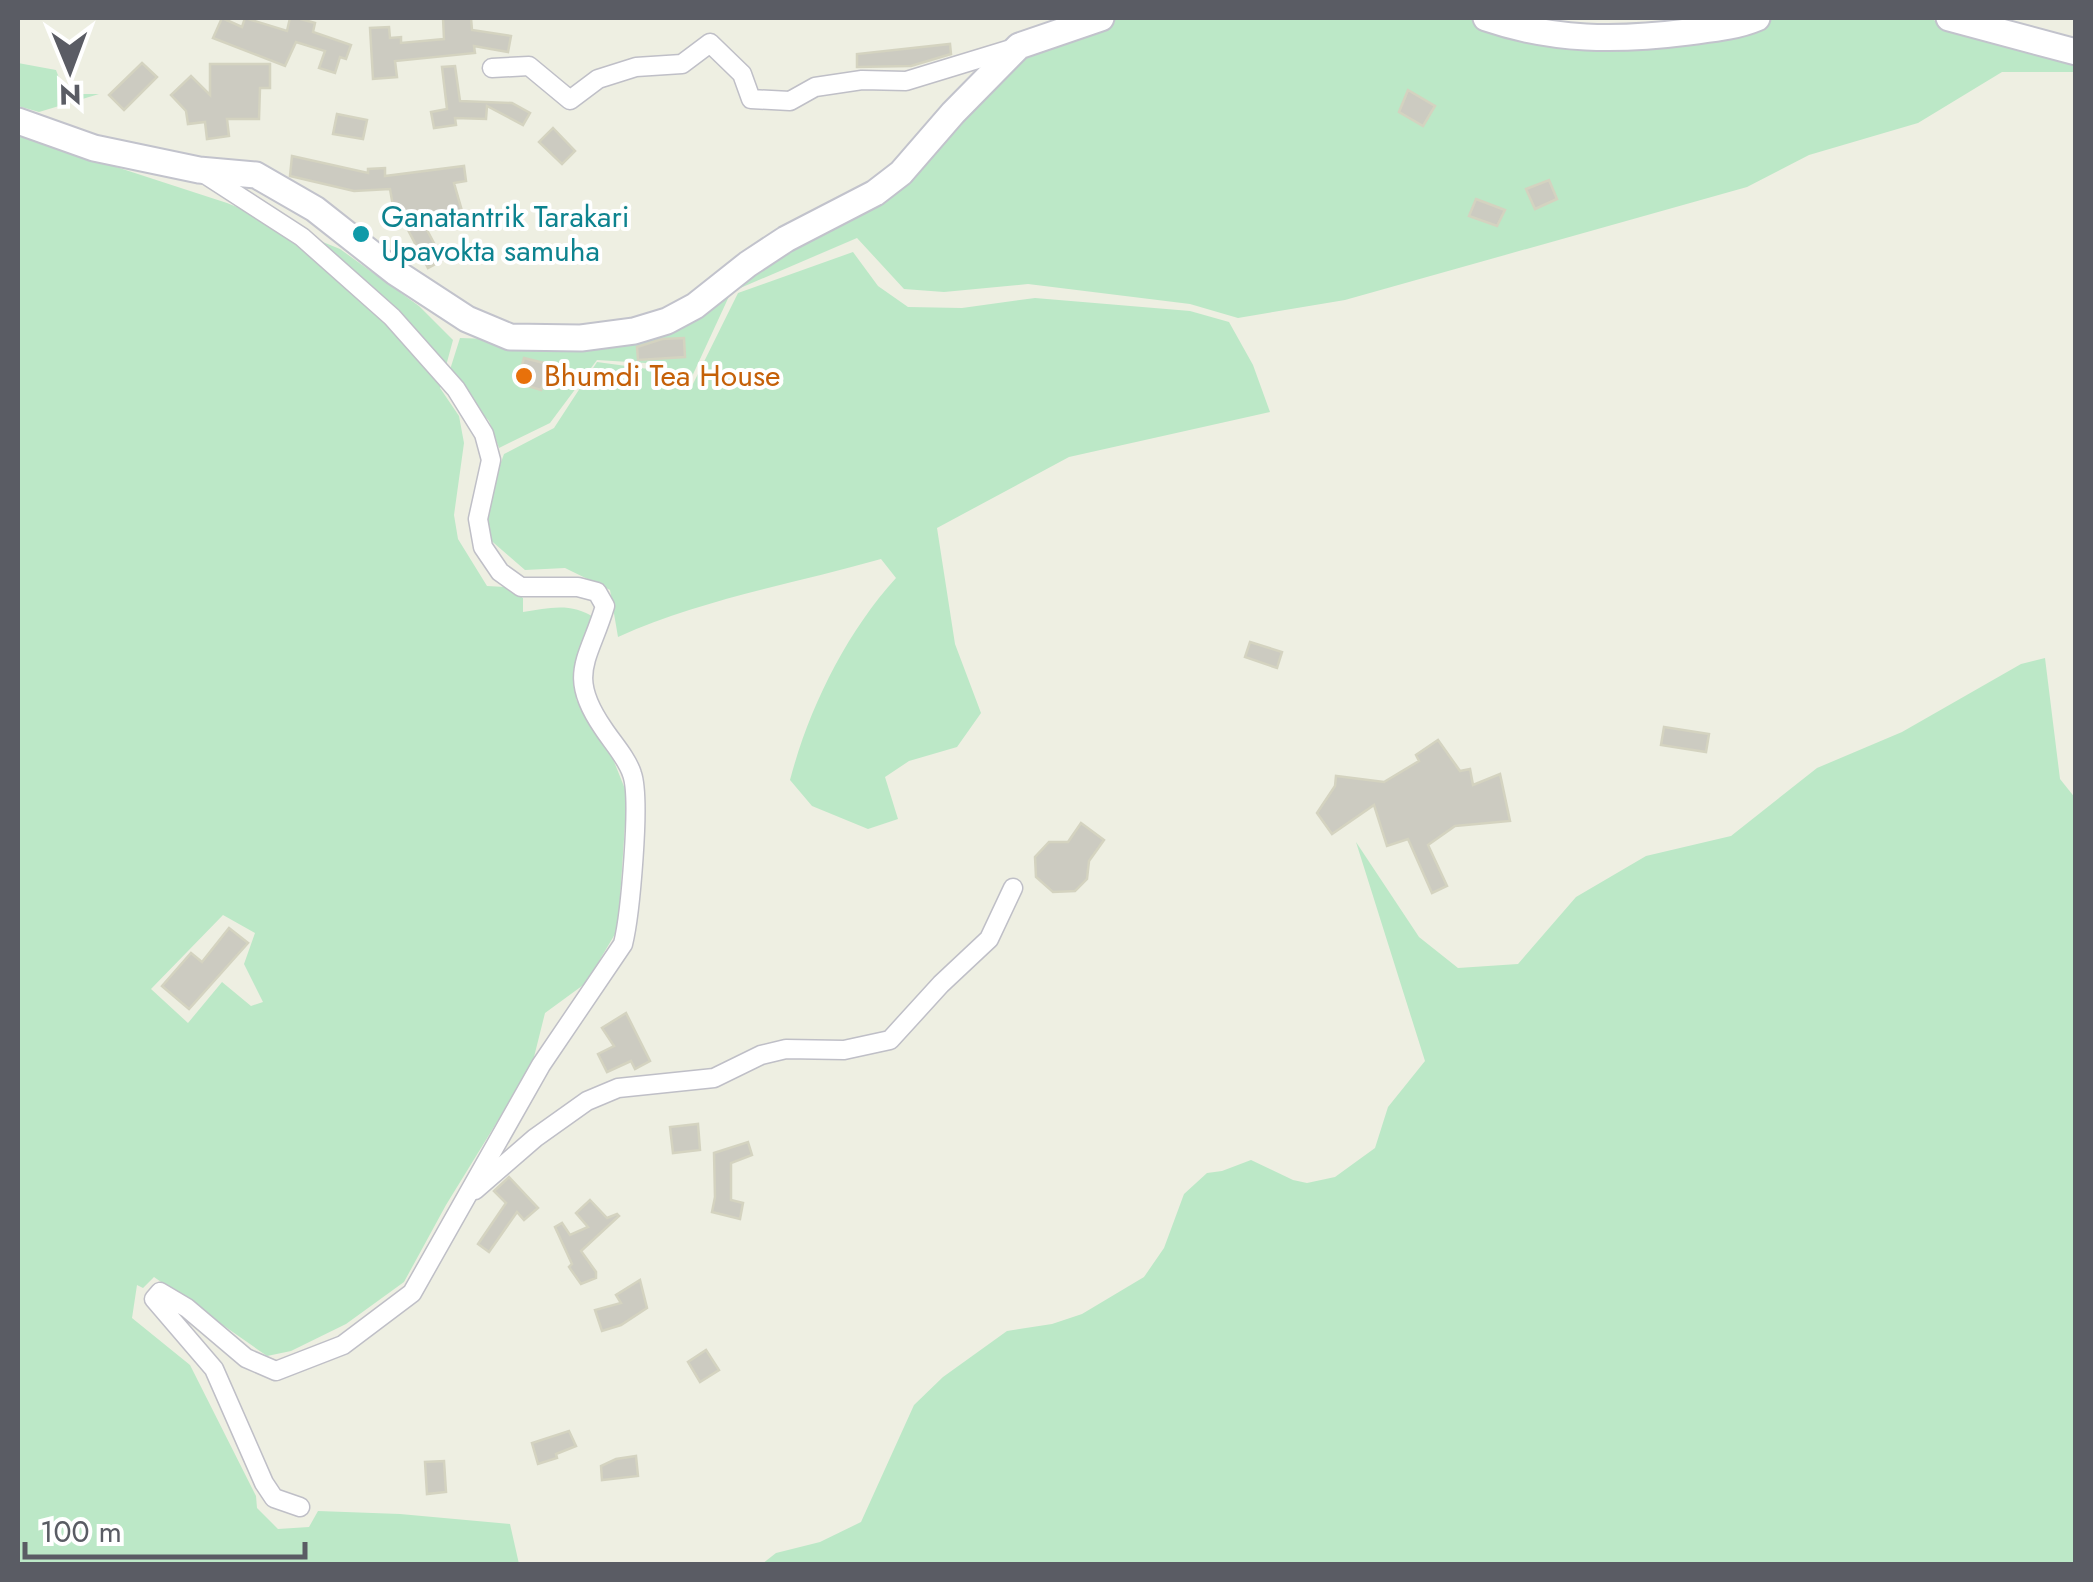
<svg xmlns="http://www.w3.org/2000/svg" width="2093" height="1582" font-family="Jost,sans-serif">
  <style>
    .green { fill: #bce8c7; fill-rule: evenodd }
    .building { fill: #cccbc1; stroke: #d4d3c0; stroke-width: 2.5 }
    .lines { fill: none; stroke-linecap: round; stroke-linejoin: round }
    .street-casing { stroke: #bfbfc7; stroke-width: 21 }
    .secondary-casing { stroke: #c2c3cc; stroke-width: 29 }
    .street { stroke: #fff; stroke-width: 18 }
    .secondary { stroke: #fff; stroke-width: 25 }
    .culture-dot { fill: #0f9aa8; stroke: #fff; stroke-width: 4 }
    .food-dot { fill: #e8710a; stroke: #fff; stroke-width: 4 }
    .labels { text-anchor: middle; stroke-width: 8; stroke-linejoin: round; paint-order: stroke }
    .culture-label { font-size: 30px; fill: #0d838f; stroke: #fff; text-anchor: start }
    .food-label { font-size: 30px; fill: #c56008; stroke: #fff; text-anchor: start }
  </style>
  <rect width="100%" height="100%" fill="#eeefe2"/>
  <g class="green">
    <polygon points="1115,18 1473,18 1481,23 1734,31 1770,18 1931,18 1949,31 2035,45 2075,57 2075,72 2002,72 1918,123 1809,155 1747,187 1345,300 1238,318 1190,304 1028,284 944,292 904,289 857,238 731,292 689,383 661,364 597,360 550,423 499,448 489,421 448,376 460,338 603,343 844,221 1026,48"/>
    <polygon points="18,63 56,70 65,94 99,94 39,112 18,106"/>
    <path d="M18,135L227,203L340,249L419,306L453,340L440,388L459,416L464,443L454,515L458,539L487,586L505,587L523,598V612C549,608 571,602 595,618L584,649L576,699L613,759L627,794L618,929L586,983L545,1013L532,1065L446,1205L404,1282L346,1324L291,1351L267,1356L154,1277L143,1288L137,1285L132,1318L190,1365L256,1496L257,1508L278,1529L309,1527L318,1511L400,1514L510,1524L519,1564H18ZM223,915L255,933L244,964L263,1002L251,1006L222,982L188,1023L151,989Z"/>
    <path d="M853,252L878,286L908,307L962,308L1035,298L1190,311L1229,322L1253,365L1270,412L1069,457L937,528L955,644L981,713L957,747L909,761L885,777L898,819L868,829L812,806L790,780C809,708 846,633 896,578L881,559C793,584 702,599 618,637L610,590L565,568L525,570L487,537L481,518L504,454L554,428L597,362L663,371L691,388L738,293Z"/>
    <polygon points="2045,658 2060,779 2076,799 2075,1564 762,1564 776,1553 820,1542 861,1522 914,1405 943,1377 1007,1331 1052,1324 1082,1314 1144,1277 1164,1248 1184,1194 1207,1173 1222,1171 1251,1160 1293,1180 1307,1183 1335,1177 1375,1148 1388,1107 1425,1061 1356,842 1419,937 1458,968 1518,964 1576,897 1646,856 1731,836 1817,768 1902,732 2021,664"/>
  </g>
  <g class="building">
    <polygon points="222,18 242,27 245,18 287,31 290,18 297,18 315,23 313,32 351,45 346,59 340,57 335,73 319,68 325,51 296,42 285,66 213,38"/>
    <polygon points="443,18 471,18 472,30 511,36 508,52 474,46 475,53 395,61 397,77 373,79 370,28 389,27 390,38 401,37 401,43 444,39"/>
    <polygon points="950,44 951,54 911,66 857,67 857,54"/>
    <polygon points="142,63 157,77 124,110 109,95"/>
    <polygon points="210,64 270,64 270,88 260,88 259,119 227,119 229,136 207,139 205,122 188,124 186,111 171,95 191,76 210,95"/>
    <polygon points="455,66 460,101 512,103 530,113 523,125 487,106 486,119 455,118 456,125 434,128 431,112 447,109 442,67"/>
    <polygon points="1408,90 1435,106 1423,126 1399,112"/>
    <polygon points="337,114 367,120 363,139 333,134"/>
    <polygon points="553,128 575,151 562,164 539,142"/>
    <polygon points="292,156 368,173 368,169 385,168 385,176 464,166 466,181 454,183 462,211 427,230 443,260 428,268 398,211 394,212 390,189 354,191 290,176"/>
    <polygon points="1549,180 1557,199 1535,209 1526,189"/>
    <polygon points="1476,199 1505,210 1497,226 1469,216"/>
    <polygon points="684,338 685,357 638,360 637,347 662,339"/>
    <polygon points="524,358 548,364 541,390 517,383"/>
    <polygon points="1250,642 1282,652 1277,668 1245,657"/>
    <polygon points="1664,727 1709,734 1706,752 1661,745"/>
    <polygon points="1438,740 1460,771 1470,769 1473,785 1500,774 1510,821 1455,826 1428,845 1447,886 1432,893 1408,839 1387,846 1374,805 1332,834 1317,813 1335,786 1336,776 1384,782 1419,761 1416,755"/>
    <polygon points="1081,823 1104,840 1089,861 1087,879 1075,891 1053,892 1036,877 1035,857 1049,842 1068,842"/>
    <polygon points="229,928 248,943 189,1009 162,986 191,953 202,962"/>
    <polygon points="626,1013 650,1061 635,1069 631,1061 607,1072 598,1054 614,1046 602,1028"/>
    <polygon points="698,1124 700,1150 673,1153 670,1127"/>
    <polygon points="748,1142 752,1155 731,1163 731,1200 743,1203 740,1219 712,1212 715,1197 714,1153"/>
    <polygon points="509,1177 538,1208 524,1220 517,1212 489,1252 478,1244 506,1203 494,1191"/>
    <polygon points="590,1200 607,1218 617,1214 619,1216 581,1251 596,1272 596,1278 581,1284 569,1267 572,1264 555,1227 562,1223 570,1235 588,1227 576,1213"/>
    <polygon points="640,1280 647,1308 621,1325 602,1331 595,1310 621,1303 616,1295"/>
    <polygon points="706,1350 719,1370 700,1382 688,1362"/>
    <polygon points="569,1431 576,1446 556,1454 557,1458 538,1464 532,1443"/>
    <polygon points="636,1456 638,1476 602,1480 601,1466 616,1459"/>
    <polygon points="444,1461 446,1492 427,1494 425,1462"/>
  </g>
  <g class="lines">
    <defs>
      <g id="street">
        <polyline points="492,68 529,66 570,100 598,79 636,67 682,64 710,43 742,74 751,99 790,101 815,87 862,80 906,81 1014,48"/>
        <path d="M203,173L302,237L392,317L456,389L484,434L491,460L478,519L483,547L500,572L521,587H578L597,592L605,606C589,660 566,674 603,728C612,742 627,758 632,774C641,799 630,916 623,944L541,1065L412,1293L343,1345L276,1371L246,1358L187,1308L160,1292L154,1299L214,1369L264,1483L274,1498L300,1507"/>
        <polyline points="475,1190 535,1138 587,1101 618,1088 714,1078 761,1055 786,1049 844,1050 890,1040 941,984 989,939 1013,888"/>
      </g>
      <g id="secondary">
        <path d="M1486,18C1553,41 1618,41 1688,32C1711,29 1736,27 1757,18"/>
        <polyline points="1949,18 2076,52"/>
        <polyline points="18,121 94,148 199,170 256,175 315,209 395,272 467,319 510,337 581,338 634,331 667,321 695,306 748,264 786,239 875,193 901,173 953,113 1019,46 1101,18"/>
      </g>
    </defs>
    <use href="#street" class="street-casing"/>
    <use href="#secondary" class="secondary-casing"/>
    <use href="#street" class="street"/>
    <use href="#secondary" class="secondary"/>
  </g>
  <circle class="culture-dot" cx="361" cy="234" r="10"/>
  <circle class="food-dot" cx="524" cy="376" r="10"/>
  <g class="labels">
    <g class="culture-label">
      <text x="381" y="227">Ganatantrik Tarakari<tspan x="381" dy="34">Upavokta samuha</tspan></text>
    </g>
    <g class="food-label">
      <text x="544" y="386">Bhumdi Tea House</text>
    </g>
  </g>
  <rect width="2093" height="1582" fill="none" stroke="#5a5c64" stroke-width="40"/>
  <g transform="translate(70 70) rotate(179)" stroke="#ffffff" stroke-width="8" paint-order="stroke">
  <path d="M0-8L18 38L0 25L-18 38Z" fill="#5a5c64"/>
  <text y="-15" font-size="28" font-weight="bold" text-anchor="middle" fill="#5a5c64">N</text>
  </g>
  <path d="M25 1542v15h280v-15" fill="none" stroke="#5a5c64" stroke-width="5"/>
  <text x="40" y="1542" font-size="30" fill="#5a5c64" stroke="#ffffff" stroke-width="8" paint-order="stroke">100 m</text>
</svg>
